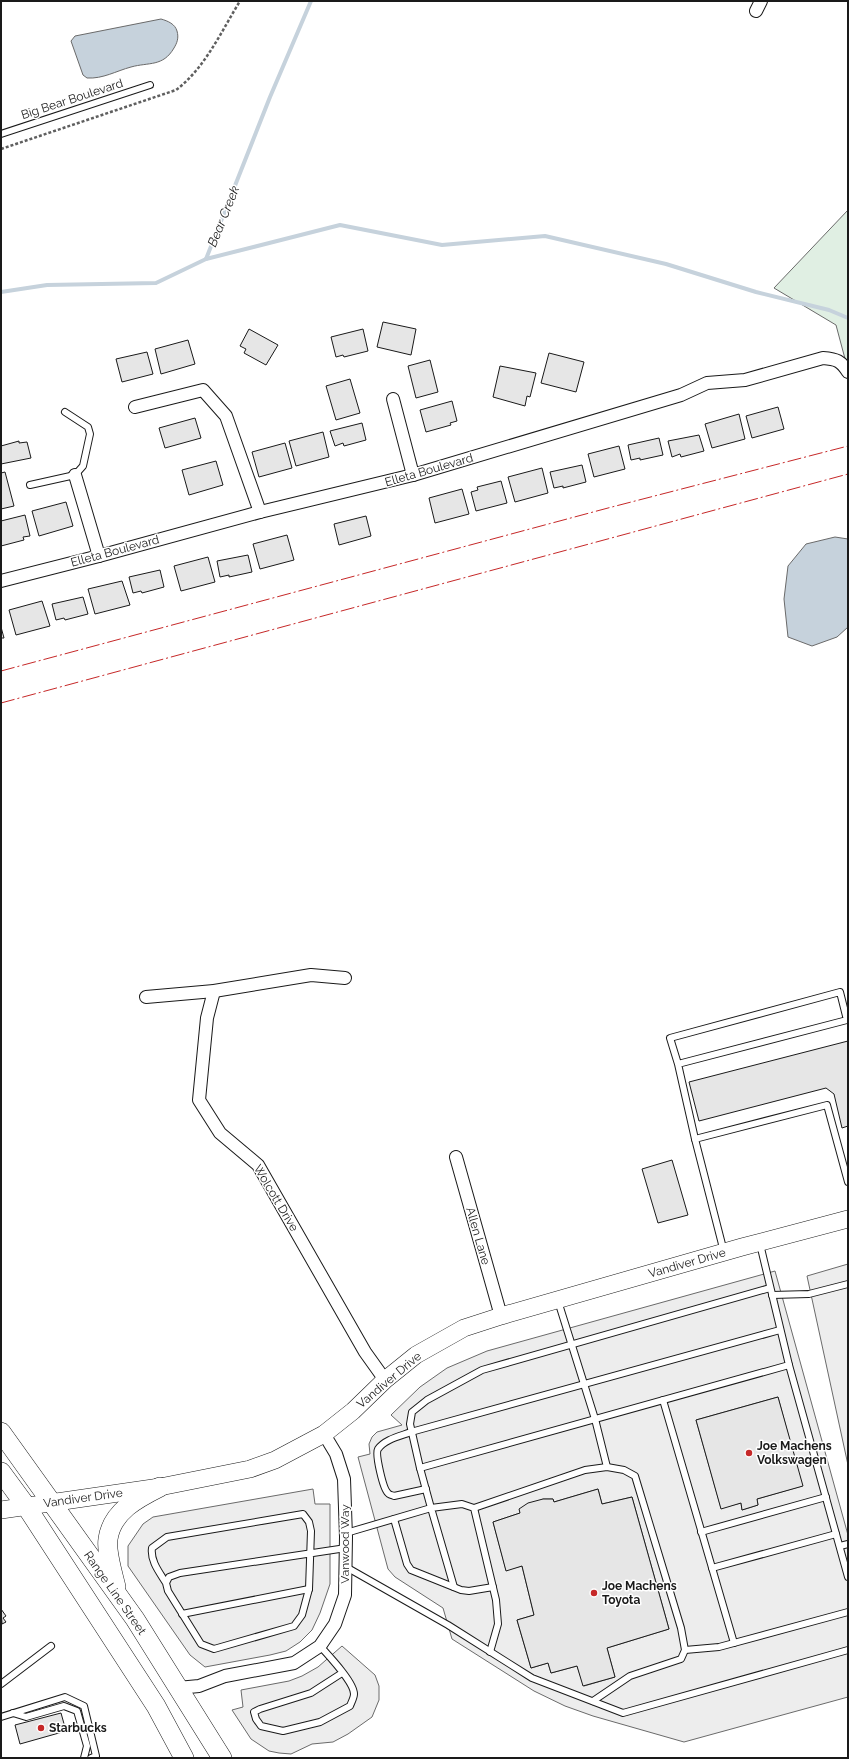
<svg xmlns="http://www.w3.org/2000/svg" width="849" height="1759" font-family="Raleway,sans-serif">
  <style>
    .green { fill: #e0efe3; stroke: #6a6a6a }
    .parking { fill: #ededed; stroke: #6a6a6a; fill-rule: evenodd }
    .water { fill: #c6d2dc; stroke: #6a6a6a }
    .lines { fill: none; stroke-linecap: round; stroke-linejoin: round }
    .stream { stroke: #c6d2dc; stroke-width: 4 }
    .building { fill: #e6e6e6; stroke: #1a1a1a }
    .lane-casing { stroke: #1a1a1a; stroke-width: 8 }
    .street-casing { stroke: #1a1a1a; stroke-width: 14 }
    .secondary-casing { stroke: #1a1a1a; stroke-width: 18 }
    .primary-casing { stroke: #1a1a1a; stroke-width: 20 }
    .path { stroke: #5f5f5f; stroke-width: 2.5; stroke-dasharray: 3 2; stroke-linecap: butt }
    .lane { stroke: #fff; stroke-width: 6 }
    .street { stroke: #fff; stroke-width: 12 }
    .secondary { stroke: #fff; stroke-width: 17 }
    .primary { stroke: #fff; stroke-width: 19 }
    .power { stroke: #c62828; stroke-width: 1; stroke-dasharray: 14 3 2 3; stroke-linecap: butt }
    .poi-dot { fill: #c62828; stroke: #fff; stroke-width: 1.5 }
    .labels { text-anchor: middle; stroke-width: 3; stroke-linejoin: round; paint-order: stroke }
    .street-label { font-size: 12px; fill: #1a1a1a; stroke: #fff }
    .poi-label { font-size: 12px; font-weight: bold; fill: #1a1a1a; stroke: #fff; text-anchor: start }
    .water-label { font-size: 13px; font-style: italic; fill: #1a1a1a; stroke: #fff }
  </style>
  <rect width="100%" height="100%" fill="#fff"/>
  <polygon class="green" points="848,210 848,370 836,325 774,288"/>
  <g class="parking">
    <polygon points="848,1264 848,1465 807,1276"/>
    <path d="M775,1271L848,1535V1697L684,1742L593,1716L565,1706L534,1691L452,1639L443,1608L395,1577L388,1569L358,1457L370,1454L369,1444L372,1437L377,1432L402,1425L391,1415L420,1387L447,1368L487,1351ZM778,1397L802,1486L757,1499L758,1505L742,1510L741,1503L721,1508L696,1420ZM598,1489L602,1504L632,1497L669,1629L607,1648L615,1677L584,1686L577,1666L551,1673L548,1663L531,1668L517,1620L534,1615L522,1566L506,1570L493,1522L520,1513L543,1499H553L554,1502Z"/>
    <polygon points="313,1489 315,1504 330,1504 330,1584 320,1613 312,1630 300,1642 286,1651 270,1655 205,1667 190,1655 128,1566 128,1546 143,1524 153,1517"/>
    <polygon points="342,1646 375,1675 379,1686 379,1700 372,1717 348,1734 333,1742 312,1744 291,1754 279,1753 269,1751 251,1739 232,1710 243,1707 241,1690 289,1681 302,1676 318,1667"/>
  </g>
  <g class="water">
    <path d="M161,19C168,21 175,24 177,31C179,38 177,43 174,48C163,67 149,62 131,67C116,71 103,79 87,78L83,75L71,41L75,36Z"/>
    <polygon points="835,537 848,539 848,627 837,637 812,646 788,637 784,599 788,566 806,544"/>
  </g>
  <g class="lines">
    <g class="stream">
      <polyline points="206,259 340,225 442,245 545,236 666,264 756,292 829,310 848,318"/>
      <polyline points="1,292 47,285 156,283 206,259 270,97 311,1"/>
    </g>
  </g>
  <g class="building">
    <polygon points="383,322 416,329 411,355 377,347"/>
    <polygon points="249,329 278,345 266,365 244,353 246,349 240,346"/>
    <polygon points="363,329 368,351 344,357 343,355 336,357 331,337"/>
    <polygon points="188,340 195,364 161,374 155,349"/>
    <polygon points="147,352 153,374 122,382 116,359"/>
    <polygon points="549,353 584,362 576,392 541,383"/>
    <polygon points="430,360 438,392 416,398 408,366"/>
    <polygon points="500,366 536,373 530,397 527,396 525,406 493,397"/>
    <polygon points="350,379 360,413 336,420 326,386"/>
    <polygon points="452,401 457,421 450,423 451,425 426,432 420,410"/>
    <polygon points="778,407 784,429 752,438 746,416"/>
    <polygon points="739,414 745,439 712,448 705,424"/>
    <polygon points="195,418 201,438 165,448 159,428"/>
    <polygon points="362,423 366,440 344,446 343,443 335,446 330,431"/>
    <polygon points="323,432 329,457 296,466 289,441"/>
    <polygon points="699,435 704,451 681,457 680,454 672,457 668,441"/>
    <polygon points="659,438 663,455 640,460 640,458 631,460 628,445"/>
    <polygon points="19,441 19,443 27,442 31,458 1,464 1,446"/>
    <polygon points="285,443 292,468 259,477 252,452"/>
    <polygon points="619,446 625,469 594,477 588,454"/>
    <polygon points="216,461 223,485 189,495 182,470"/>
    <polygon points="582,465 586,482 563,488 563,486 554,488 550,472"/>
    <polygon points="542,468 548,493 515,502 508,477"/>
    <polygon points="5,472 14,506 1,509 1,473"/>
    <polygon points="501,481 507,503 476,511 471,492 478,490 477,487"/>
    <polygon points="462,489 469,514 435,523 429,498"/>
    <polygon points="66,502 73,526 39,536 32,511"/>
    <polygon points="25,515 30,536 23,537 24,540 1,546 1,521"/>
    <polygon points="366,516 371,536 339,545 334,524"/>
    <polygon points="287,535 294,560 260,569 253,544"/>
    <polygon points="248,555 252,572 229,577 229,575 220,577 217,561"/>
    <polygon points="208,557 215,582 181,591 174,566"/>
    <polygon points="160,570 164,587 142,593 141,591 133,593 129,577"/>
    <polygon points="122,581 130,605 95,614 88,589"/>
    <polygon points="83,597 88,614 65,620 64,618 56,620 52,604"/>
    <polygon points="42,601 50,626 16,635 9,610"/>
    <polygon points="1,627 4,638 1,638"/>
    <polygon points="848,1041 848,1126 842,1128 834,1094 826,1088 699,1121 689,1082"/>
    <polygon points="672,1160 688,1215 658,1223 642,1169"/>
    <polygon points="778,1397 803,1486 757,1499 758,1505 742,1510 741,1503 721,1509 696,1420"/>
    <polygon points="598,1489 602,1504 632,1497 669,1629 607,1648 615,1677 583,1686 577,1666 551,1673 548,1663 531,1668 517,1620 534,1615 522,1566 506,1571 493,1522 520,1513 519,1509 528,1503 543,1499 553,1499 554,1502"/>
    <polygon points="1,1609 6,1616 3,1618 6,1622 2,1624"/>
    <polygon points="61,1713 66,1731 20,1744 15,1725"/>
  </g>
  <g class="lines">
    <defs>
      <g id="lane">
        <polyline points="1,134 150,85"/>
        <polyline points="30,485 75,475 83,466 90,434 88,427 65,412"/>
        <polyline points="678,1064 670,1038 840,992 847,1020 678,1064 695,1139"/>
        <polyline points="724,1252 695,1139 827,1105 848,1182"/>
        <polyline points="772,1295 809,1294 848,1284"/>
        <polyline points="558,1301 595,1419 607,1467"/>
        <polyline points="789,1365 848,1577"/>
        <polyline points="663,1400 734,1643"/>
        <polyline points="420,1468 410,1424 412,1412 427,1400 482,1370 770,1288"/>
        <path d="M426,1489L394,1496C392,1495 389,1495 388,1493C383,1489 375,1454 378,1449C385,1439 401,1436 411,1432L780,1330"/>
        <polyline points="474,1508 585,1470 607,1467 624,1470 635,1476 681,1628 685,1650 681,1659 630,1676 593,1701"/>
        <polyline points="394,1519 407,1564 411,1570 461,1590 469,1591 493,1587"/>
        <polyline points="701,1532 826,1497"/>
        <polyline points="346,1533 431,1508 420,1468 789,1365 760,1244"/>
        <polyline points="840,1546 848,1544"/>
        <polyline points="346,1567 448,1625 532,1678 623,1713 848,1650"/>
        <polyline points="712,1568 836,1534"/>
        <path d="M166,1583C160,1573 150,1561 152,1548L167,1537L303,1514L309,1522L311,1531L309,1589L302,1615L294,1626L214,1649L201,1644L168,1591L166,1583L169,1577L180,1573L346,1548"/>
        <polyline points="454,1587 431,1508 462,1504 474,1508 496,1600 498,1624 490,1652"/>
        <polyline points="182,1614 309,1589"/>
        <path d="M320,1646C328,1655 354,1682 354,1694C354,1698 351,1703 350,1706L320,1722L283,1731L261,1726L256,1719L254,1712L260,1709L311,1693L342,1673"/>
        <polyline points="685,1650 719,1647 848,1612"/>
        <polyline points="1,1684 51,1646"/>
        <polyline points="13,1713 26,1717 64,1706 77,1711 87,1746 84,1758"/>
        <polyline points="1,1717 65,1697 84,1706 96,1756 91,1758"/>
      </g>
      <g id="street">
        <polyline points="756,11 761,1"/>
        <polyline points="393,399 413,475"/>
        <polyline points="135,407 203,390 226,416 260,512"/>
        <polyline points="75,475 99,556"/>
        <path d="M1,581L99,556L260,512L413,475L681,395L707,383L745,380L823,358C837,359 841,361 848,372"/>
        <polyline points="214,991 207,1018 199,1100 220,1133 258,1165 365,1352 385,1380"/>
        <polyline points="146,997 214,991 311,975 345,978"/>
        <polyline points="456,1157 501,1316"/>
        <polyline points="178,1688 199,1686 225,1676 294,1663 320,1646 335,1624 345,1595 346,1537 344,1479 336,1454 324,1434"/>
      </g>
      <polyline id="secondary" points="1,1510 160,1487 250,1469 275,1460 324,1434 353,1411 385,1380 416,1355 464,1328 501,1316 742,1247 848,1219"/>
      <g id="primary">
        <polyline points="1,1432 135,1619 222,1758"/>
        <polyline points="1,1472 26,1506 156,1706 184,1758"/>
        <path d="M116,1587C113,1574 106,1552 108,1539C112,1511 138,1498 160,1487"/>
      </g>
    </defs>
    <use href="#lane" class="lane-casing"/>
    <use href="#street" class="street-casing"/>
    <use href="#secondary" class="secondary-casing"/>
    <use href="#primary" class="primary-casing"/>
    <path class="path" d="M1,149L176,90C205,68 221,32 240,1"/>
    <use href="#lane" class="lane"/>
    <use href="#street" class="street"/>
    <use href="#secondary" class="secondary"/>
    <use href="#primary" class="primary"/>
    <g class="power">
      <polyline points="1,671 608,508 848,446"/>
      <polyline points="1,703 848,474"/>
    </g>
  </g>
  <g class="poi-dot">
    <circle cx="749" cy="1453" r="4"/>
    <circle cx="594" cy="1593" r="4"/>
    <circle cx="41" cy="1728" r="4"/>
  </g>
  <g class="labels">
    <g class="street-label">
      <text transform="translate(72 99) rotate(-18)" y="4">Big Bear Boulevard</text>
      <text transform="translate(429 470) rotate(-16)" y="4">Elleta Boulevard</text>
      <text transform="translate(115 551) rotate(-15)" y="4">Elleta Boulevard</text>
      <text transform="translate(276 1198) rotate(59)" y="4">Wolcott Drive</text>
      <text transform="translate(478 1236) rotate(74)" y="4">Allen Lane</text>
      <text transform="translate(687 1263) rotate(-16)" y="4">Vandiver Drive</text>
      <text transform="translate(389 1380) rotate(-40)" y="4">Vandiver Drive</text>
      <text transform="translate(83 1498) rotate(-8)" y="4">Vandiver Drive</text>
      <text transform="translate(345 1544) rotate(-90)" y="4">Vanwood Way</text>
      <text transform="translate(115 1593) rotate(55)" y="4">Range Line Street</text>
    </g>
    <g class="poi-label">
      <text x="757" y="1450">Joe Machens<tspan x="757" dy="14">Volkswagen</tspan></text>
      <text x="602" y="1590">Joe Machens<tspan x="602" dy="14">Toyota</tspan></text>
      <text x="49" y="1732">Starbucks</text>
    </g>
    <g class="water-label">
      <text transform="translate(223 216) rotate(-68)" y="5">Bear Creek</text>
    </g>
  </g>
  <rect width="849" height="1759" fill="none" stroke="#1a1a1a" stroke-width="4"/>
</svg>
